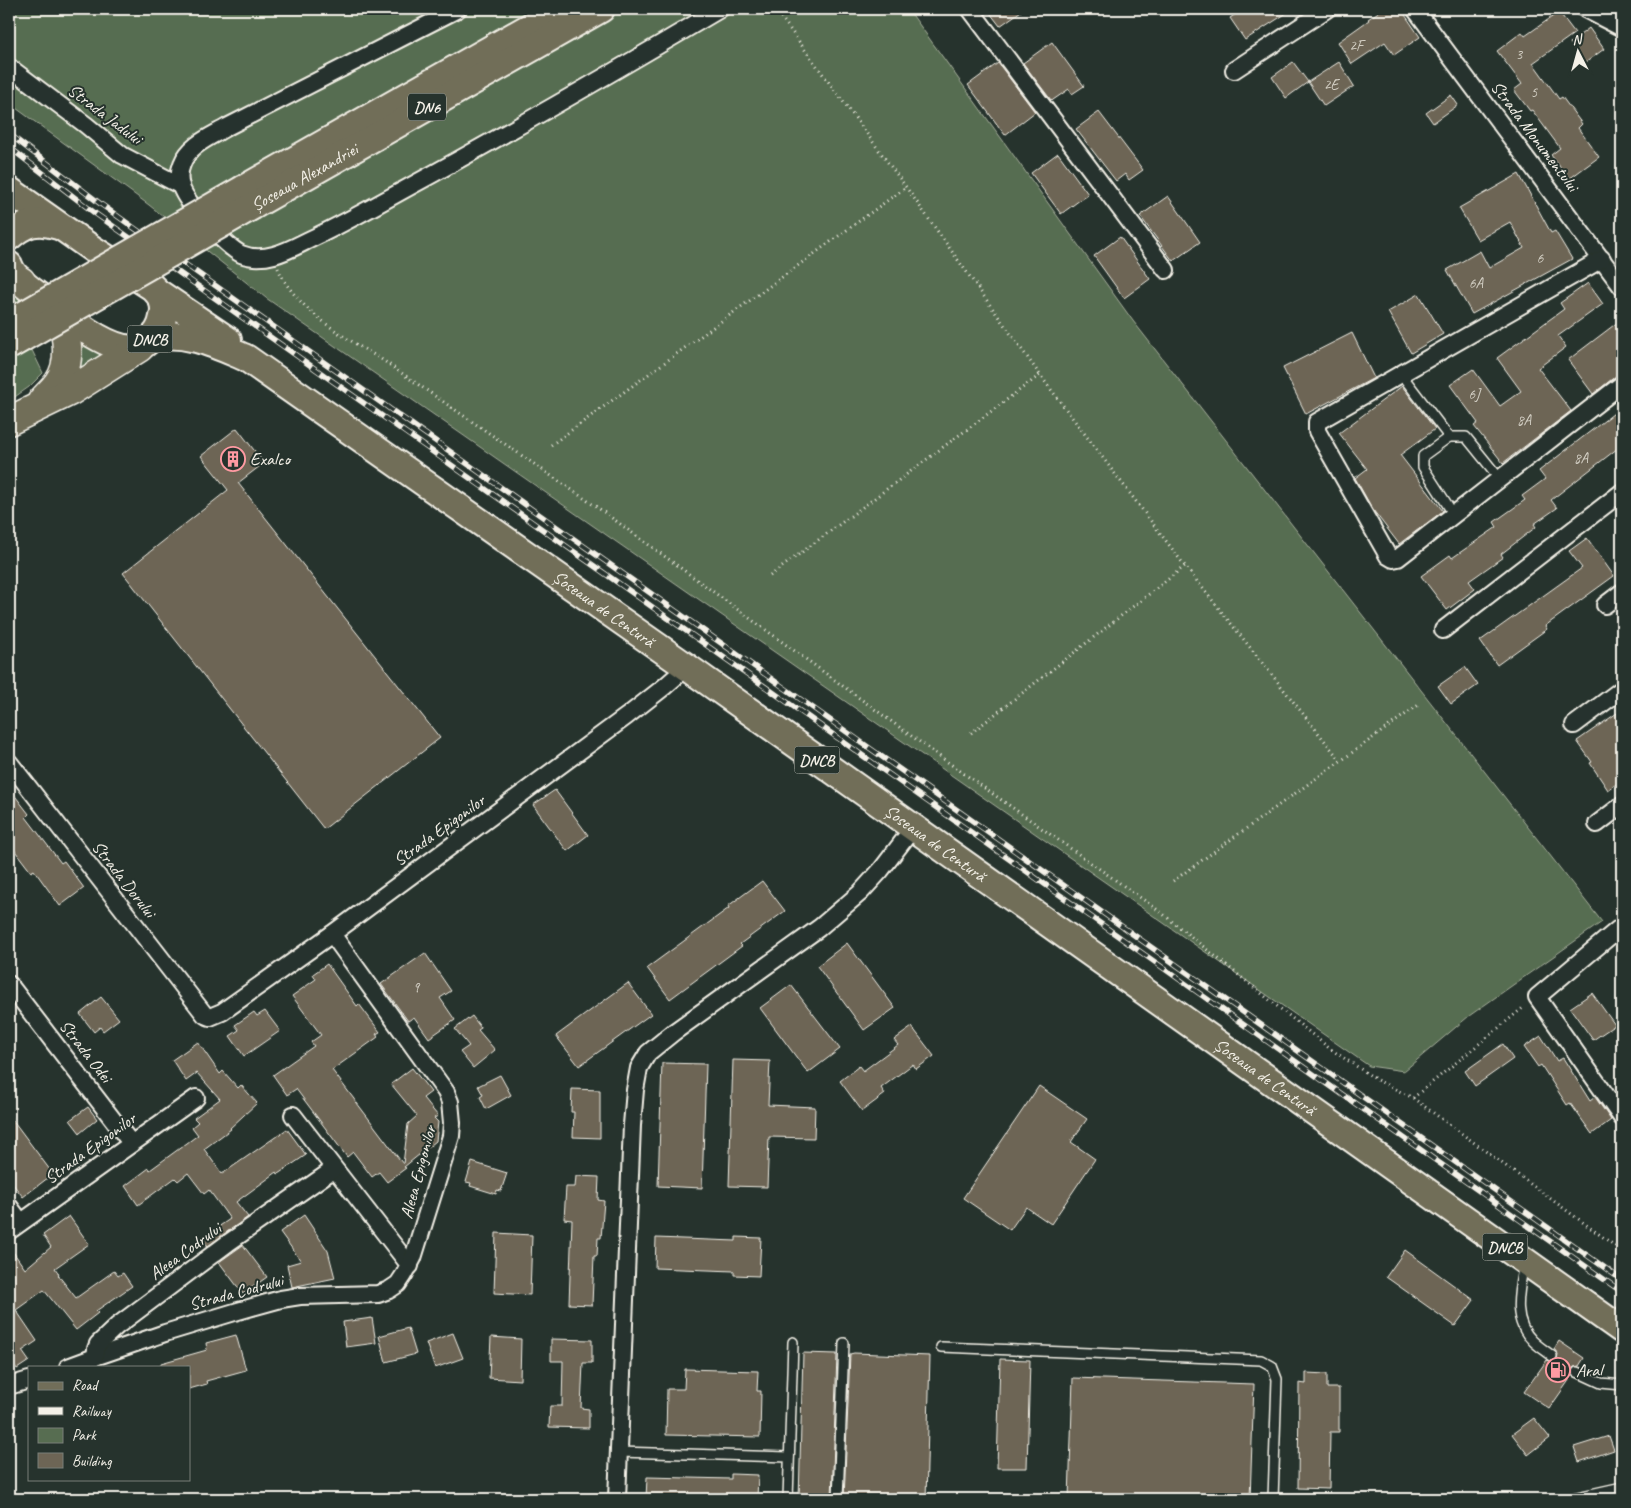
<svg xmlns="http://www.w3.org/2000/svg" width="1631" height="1508" font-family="Caveat,sans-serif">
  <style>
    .green { fill: #576d51; stroke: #a6af9c }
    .building { fill: #6d6555; stroke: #f4f1e8 }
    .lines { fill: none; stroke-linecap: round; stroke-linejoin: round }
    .service-casing { stroke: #f4f1e8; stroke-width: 12 }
    .minor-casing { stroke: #f4f1e8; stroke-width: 20 }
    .primary-casing { stroke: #f4f1e8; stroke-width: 30 }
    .trunk-casing { stroke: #f4f1e8; stroke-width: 31 }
    .path { stroke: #f4f1e8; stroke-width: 3; stroke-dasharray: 1 4; stroke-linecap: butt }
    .service { stroke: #26332d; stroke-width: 9 }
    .minor { stroke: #26332d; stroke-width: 16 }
    .primary { stroke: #716e59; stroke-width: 26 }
    .trunk { stroke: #716e59; stroke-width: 28 }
    .rail-casing { stroke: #f4f1e8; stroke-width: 5.5 }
    .rail { stroke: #26332d; stroke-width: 4; stroke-dasharray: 11; stroke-linecap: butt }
    .primary-bridge-casing { stroke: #f4f1e8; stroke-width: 30; stroke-linecap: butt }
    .primary-bridge { stroke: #716e59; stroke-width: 26 }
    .labels { text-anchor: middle; stroke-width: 4; stroke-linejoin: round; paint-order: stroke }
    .number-label { font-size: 15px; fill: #d2cec3 }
    .shield { fill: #26332d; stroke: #b6b8b0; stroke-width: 1 }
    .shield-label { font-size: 16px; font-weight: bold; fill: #f4f1e8 }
    .street-label { font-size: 18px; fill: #f4f1e8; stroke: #26332d }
    .poi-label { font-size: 18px; fill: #f4f1e8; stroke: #26332d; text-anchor: start }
  </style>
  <rect width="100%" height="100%" fill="#26332d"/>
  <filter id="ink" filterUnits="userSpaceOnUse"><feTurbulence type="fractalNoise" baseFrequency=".02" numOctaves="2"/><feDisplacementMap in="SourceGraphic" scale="10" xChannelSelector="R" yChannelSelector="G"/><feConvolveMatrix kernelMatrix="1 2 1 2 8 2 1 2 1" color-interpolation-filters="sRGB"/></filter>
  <g filter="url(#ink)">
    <g class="green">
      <polygon points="9,9 908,9 1133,321 1602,922 1469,1016 1404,1071 1369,1066 266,298 149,205 9,103"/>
      <polygon points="9,285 25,298 9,308"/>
      <polygon points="75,335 108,358 71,374"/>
      <polygon points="30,346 43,373 29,387 9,401 9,357"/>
    </g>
    <g class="building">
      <polygon points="987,9 1024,9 1000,26"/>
      <polygon points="1243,9 1293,9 1245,40 1230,18"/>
      <polygon points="1383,9 1401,9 1420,37 1394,55 1385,42 1352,64 1338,42 1369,20 1368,19"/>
      <polygon points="1559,12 1575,33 1533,63 1559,99 1562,97 1582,124 1578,128 1599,157 1569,179 1551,155 1560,148 1532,110 1530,111 1514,90 1522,84 1497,51 1522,32 1525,36"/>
      <polygon points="1589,28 1604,49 1585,63 1570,43"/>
      <polygon points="1052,42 1084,86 1072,94 1069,89 1053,100 1052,99 1051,100 1023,63"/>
      <polygon points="1293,62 1308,82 1286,98 1272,77"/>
      <polygon points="1339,62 1354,86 1324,106 1308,82"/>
      <polygon points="998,63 1035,112 1005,135 968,85"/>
      <polygon points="1451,95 1458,105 1433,123 1426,113"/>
      <polygon points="1099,112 1143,170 1129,180 1125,174 1116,181 1076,129"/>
      <polygon points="1058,153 1088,194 1061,214 1031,173"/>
      <polygon points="1519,174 1551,233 1555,231 1572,259 1472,314 1447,270 1480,251 1489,268 1524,248 1510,222 1478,240 1459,208"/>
      <polygon points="1168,196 1200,242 1173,261 1140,216"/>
      <polygon points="1120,237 1150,279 1124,298 1094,256"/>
      <polygon points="1588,283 1603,304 1558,336 1566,347 1538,368 1571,411 1503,463 1474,426 1478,423 1450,385 1473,369 1500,406 1521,391 1497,358 1564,309 1560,303"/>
      <polygon points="1419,294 1443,334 1411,353 1388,312"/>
      <polygon points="1622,319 1622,374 1616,376 1593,394 1568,360"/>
      <polygon points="1352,333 1374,378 1306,414 1283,368"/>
      <polygon points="1402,386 1435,429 1400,455 1443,511 1399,544 1373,510 1355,478 1367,469 1339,433"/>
      <polygon points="1622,407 1622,445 1551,500 1557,508 1534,524 1536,527 1501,554 1503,557 1469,581 1475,589 1447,610 1421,576 1450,555 1452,558 1497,527 1494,522 1525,500 1522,496 1545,479 1539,471"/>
      <polygon points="237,428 264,463 238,483 440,738 324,829 123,573 228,490 201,456"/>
      <polygon points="1587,538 1614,576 1545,626 1547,629 1497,665 1480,641 1582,568 1569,551"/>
      <polygon points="1465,667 1478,685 1451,704 1438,686"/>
      <polygon points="1617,713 1622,721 1622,780 1608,790 1590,763 1592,762 1577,741"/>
      <polygon points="9,788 29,814 26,817 61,863 64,861 84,888 60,906 34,870 31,872 9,843"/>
      <polygon points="555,790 588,835 567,851 533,805"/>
      <polygon points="762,881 785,911 740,944 742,946 670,999 647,968 729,908 728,906"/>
      <polygon points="847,943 895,1008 864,1030 817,966"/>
      <polygon points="425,953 451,991 440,998 455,1020 429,1038 414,1017 408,1021 381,984"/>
      <polygon points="327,964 357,1006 359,1004 380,1032 376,1034 378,1037 332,1070 403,1164 408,1124 417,1116 391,1084 412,1068 431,1092 423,1098 438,1116 434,1118 438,1122 436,1141 404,1167 406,1168 387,1182 379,1172 372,1177 353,1152 347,1157 296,1089 287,1095 273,1075 314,1046 311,1042 321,1035 292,996 316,979 313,974"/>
      <polygon points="628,983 651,1014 579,1066 556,1036"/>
      <polygon points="791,985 840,1049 808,1073 760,1008"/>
      <polygon points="1592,993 1615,1025 1593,1040 1570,1008"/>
      <polygon points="101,997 119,1019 103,1031 100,1027 94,1032 80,1014"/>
      <polygon points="265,1011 280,1031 244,1056 230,1036 239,1030 235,1025 254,1012 257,1016"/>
      <polygon points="472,1016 481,1028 478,1030 495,1050 473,1068 460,1052 469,1046 455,1029"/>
      <polygon points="912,1027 934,1056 916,1069 913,1064 881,1088 885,1094 862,1111 840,1081 859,1066 863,1071 898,1045 894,1040"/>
      <polygon points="1541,1036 1557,1061 1563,1058 1590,1101 1595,1097 1611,1120 1592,1134 1570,1103 1567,1105 1541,1065 1538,1067 1524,1047"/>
      <polygon points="198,1042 220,1074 223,1071 238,1088 241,1085 257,1103 230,1128 231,1129 204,1149 222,1174 287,1129 306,1155 278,1174 277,1172 236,1202 248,1217 208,1246 202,1238 230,1219 209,1190 204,1194 188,1173 178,1181 175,1178 138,1205 125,1186 149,1168 150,1170 198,1135 192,1127 198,1122 194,1118 220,1099 197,1073 186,1081 172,1060"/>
      <polygon points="1503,1044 1513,1059 1475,1086 1465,1071"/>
      <polygon points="733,1060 770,1061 768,1105 815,1107 814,1138 769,1137 767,1187 729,1186"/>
      <polygon points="662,1063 706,1064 702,1188 658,1186"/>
      <polygon points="500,1075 511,1095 486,1109 480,1097 483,1095 478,1086"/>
      <polygon points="1039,1086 1087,1119 1071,1142 1095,1159 1051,1224 1026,1207 1010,1230 963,1198"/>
      <polygon points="572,1089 600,1090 600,1138 573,1137 574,1112 571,1112"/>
      <polygon points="88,1107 97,1119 80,1133 70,1120"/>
      <polygon points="9,1115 53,1174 23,1197 9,1179"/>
      <polygon points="472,1162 507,1173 501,1191 497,1190 496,1194 470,1186 471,1183 466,1182"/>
      <polygon points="576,1176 599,1177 598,1200 604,1201 601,1238 598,1238 597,1256 594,1256 592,1305 569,1304 572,1220 564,1219 566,1187 575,1187"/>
      <polygon points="304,1215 328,1251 335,1278 292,1287 287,1265 301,1261 280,1232"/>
      <polygon points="69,1216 89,1244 55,1268 59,1274 58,1275 76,1298 114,1271 118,1276 123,1273 132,1286 96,1311 98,1313 76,1330 44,1290 16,1310 37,1341 22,1351 29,1361 17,1369 10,1360 9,1361 9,1246 25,1269 51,1247 43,1235"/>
      <polygon points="496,1233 532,1235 530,1295 494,1293"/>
      <polygon points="736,1237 761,1238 759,1276 734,1275 734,1271 655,1268 656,1238 736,1241"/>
      <polygon points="243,1245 267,1277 243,1294 219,1262"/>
      <polygon points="1405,1250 1474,1300 1455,1326 1386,1277"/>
      <polygon points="372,1318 376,1343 346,1347 343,1322"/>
      <polygon points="408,1328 416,1354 386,1362 379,1336"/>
      <polygon points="453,1333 463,1358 435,1368 426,1343"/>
      <polygon points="236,1335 246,1370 206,1381 207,1384 189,1389 189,1367 161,1367 161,1363 207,1350 206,1343"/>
      <polygon points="491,1337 521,1339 520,1380 489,1378"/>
      <polygon points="551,1339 592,1340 592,1363 583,1363 581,1408 589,1409 589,1428 549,1427 550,1406 562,1406 563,1361 551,1361"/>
      <polygon points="1559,1341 1584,1358 1579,1366 1574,1367 1572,1369 1572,1376 1549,1409 1524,1392 1547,1360 1552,1362 1557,1359 1558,1354 1554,1349"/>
      <polygon points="803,1353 837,1354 832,1499 799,1499"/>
      <polygon points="854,1353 930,1356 926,1499 844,1499 850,1354"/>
      <polygon points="1000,1359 1030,1360 1027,1468 997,1468"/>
      <polygon points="685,1369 758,1371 757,1391 761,1391 760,1437 666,1435 667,1389 684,1389"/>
      <polygon points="1306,1373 1327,1374 1327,1388 1339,1388 1339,1432 1330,1432 1329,1489 1298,1488 1299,1383 1306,1384"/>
      <polygon points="1073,1378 1254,1384 1250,1499 1069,1499"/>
      <polygon points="1534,1418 1550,1438 1528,1455 1512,1434"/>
      <polygon points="1609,1436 1614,1450 1579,1462 1574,1447"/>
      <polygon points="731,1474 758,1475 757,1499 646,1499 647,1477 731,1479"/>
    </g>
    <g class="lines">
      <defs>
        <g id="service">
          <polyline points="1401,374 1449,437 1466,437 1500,479"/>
          <polyline points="1449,437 1423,456 1423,467 1454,515"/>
          <path d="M1524,1263C1519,1291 1511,1320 1533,1341C1539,1347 1546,1351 1552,1356"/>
          <polyline points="941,1347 1261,1360 1272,1366 1277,1379 1273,1499"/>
          <polyline points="1577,1372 1601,1383 1622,1385"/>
          <polyline points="619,1452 789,1457"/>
          <polyline points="788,1499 793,1342"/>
          <polyline points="838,1499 844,1343"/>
          <polyline points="1568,1499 1622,1487"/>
        </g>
        <g id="minor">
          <path d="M458,9L227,127C210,137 189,145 182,164C179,171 179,180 181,187C187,204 224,245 241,254C251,258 263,258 274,255C289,251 302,243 315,237C347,222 378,204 409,187C514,130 617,70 720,9"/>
          <polyline points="970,9 1166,270"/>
          <polyline points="1415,9 1622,287"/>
          <polyline points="1585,9 1622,28"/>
          <polyline points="9,67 86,125 122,155 181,186"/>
          <polyline points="1234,70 1327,9"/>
          <polyline points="1602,259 1317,422 1317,431 1388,556 1393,559 1398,558 1622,384"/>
          <polyline points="1605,605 1622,592"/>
          <polyline points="1443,630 1622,492"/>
          <polyline points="1574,725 1622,689"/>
          <polyline points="9,762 205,1015 210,1017 222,1012 332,934 627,716 664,687 687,667"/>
          <polyline points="1597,824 1622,805"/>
          <polyline points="1622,926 1537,997 1622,1118"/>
          <polyline points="9,984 131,1143"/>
          <polyline points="293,1115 410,1266"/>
          <polyline points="9,1206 21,1222"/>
          <polyline points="9,1231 196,1098"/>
          <polyline points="95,1357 165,1333 238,1311 281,1299 300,1296 378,1294 389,1290 398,1284 404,1275 413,1258 444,1159 451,1136 452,1123 450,1102 446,1092 332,934"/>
          <polyline points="68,1367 95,1357 96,1349 98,1344 117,1326 228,1243 334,1169"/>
          <polyline points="9,1386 29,1380"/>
          <polyline points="617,1499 632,1125 635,1090 639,1068 648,1053 674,1032 819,928 860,893 881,870 913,828"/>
        </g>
        <g id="primary">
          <polyline points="243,189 561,9"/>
          <path d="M9,190L94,250L152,287C162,296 166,305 163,317C161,329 156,335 147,342C144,344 141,347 137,348C112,353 72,321 53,306C40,296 14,281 9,265"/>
          <path id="s1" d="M253,206L601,9"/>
          <path d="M9,237C25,223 37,219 58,226"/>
          <polyline points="160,294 228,340"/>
          <path id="s2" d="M155,336C190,332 215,345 246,358L687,667L1622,1330"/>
        </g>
        <g id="trunk">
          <polyline points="9,277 21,281"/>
          <path d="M42,401C47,395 53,390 58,383C73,362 67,334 59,311"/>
          <polyline points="9,421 71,391 139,348"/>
        </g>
      </defs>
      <use href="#service" class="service-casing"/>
      <use href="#minor" class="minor-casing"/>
      <use href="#primary" class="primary-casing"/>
      <use href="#trunk" class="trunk-casing"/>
      <g class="path">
        <polyline points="775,9 906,187 1040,375 1185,566 1340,760"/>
        <path d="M278,268C294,308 345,338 381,359L601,510L939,756L1158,910L1329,1048L1377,1080L1413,1098L1622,1251"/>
        <polyline points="551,445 906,187"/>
        <polyline points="770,576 1040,375"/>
        <polyline points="971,733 1185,566"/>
        <polyline points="1173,881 1420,704"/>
        <polyline points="1413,1098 1524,1007"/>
      </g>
      <use href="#service" class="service"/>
      <use href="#minor" class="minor"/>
      <use href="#primary" class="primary"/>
      <use href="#trunk" class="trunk"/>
      <defs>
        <g id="rail">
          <polyline points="9,134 102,205 175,257 1622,1280"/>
          <polyline points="9,147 96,214 1622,1292"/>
        </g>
      </defs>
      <use href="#rail" class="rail-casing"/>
      <use href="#rail" class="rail"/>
      <defs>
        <g id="primary-bridge">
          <polyline points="9,323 243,189"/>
          <polyline points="9,346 253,206"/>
        </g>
      </defs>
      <use href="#primary-bridge" class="primary-bridge-casing"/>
      <use href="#primary-bridge" class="primary-bridge"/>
    </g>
  </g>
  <defs>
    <symbol id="building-ring" viewBox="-11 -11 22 22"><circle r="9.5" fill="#26332d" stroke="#ff9aa2" stroke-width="1.5"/><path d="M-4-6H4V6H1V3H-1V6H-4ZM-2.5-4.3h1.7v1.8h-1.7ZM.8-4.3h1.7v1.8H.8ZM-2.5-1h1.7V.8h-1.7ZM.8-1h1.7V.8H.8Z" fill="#ff9aa2"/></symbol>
    <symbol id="fuel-ring" viewBox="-11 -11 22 22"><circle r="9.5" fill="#26332d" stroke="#ff9aa2" stroke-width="1.5"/><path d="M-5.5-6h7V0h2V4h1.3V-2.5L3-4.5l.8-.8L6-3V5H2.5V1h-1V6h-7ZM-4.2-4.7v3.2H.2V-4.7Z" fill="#ff9aa2"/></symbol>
  </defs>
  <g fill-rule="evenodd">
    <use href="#building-ring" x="219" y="445" width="28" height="28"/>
    <use href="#fuel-ring" x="1544" y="1356" width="28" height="28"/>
  </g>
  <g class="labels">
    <g class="number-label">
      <text x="1356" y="50">2F</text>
      <text x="1519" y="59">3</text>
      <text x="1331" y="89">2E</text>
      <text x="1534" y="97">5</text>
      <text x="1540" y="263">6</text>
      <text x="1476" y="288">6A</text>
      <text x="1474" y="399">6J</text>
      <text x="1524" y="425">8A</text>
      <text x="1581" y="463">8A</text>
      <text x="416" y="992">9</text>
    </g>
    <g class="shield">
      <rect x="408" y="93.5" width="38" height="27" rx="4"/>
      <rect x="127.5" y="325.5" width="45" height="27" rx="4"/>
      <rect x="794.5" y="746.5" width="45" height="27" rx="4"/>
      <rect x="1482.5" y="1233.5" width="45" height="27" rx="4"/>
    </g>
    <g class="shield-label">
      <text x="427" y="113">DN6</text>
      <text x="150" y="345">DNCB</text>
      <text x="817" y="766">DNCB</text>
      <text x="1505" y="1253">DNCB</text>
    </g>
    <g class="street-label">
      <text transform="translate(105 114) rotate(37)" y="6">Strada Jadului</text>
      <text transform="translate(1535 136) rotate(53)" y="6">Strada Monumentului</text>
      <text dy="6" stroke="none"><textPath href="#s1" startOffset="59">Șoseaua Alexandriei</textPath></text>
      <text dy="6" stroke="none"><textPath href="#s2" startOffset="532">Șoseaua de Centură</textPath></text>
      <text transform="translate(439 830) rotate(-36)" y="6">Strada Epigonilor</text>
      <text dy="6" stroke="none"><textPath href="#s2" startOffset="938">Șoseaua de Centură</textPath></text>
      <text transform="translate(124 879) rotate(52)" y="6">Strada Dorului</text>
      <text transform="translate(86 1051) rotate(52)" y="6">Strada Odei</text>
      <text dy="6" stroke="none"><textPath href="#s2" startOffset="1342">Șoseaua de Centură</textPath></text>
      <text transform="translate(90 1148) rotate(-36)" y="6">Strada Epigonilor</text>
      <text transform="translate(418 1172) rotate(-75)" y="6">Aleea Epigonilor</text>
      <text transform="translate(185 1251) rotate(-36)" y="6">Aleea Codrului</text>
      <text transform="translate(236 1292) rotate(-15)" y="6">Strada Codrului</text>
    </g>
    <g class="poi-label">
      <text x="250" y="465">Exalco</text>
      <text x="1576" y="1376">Aral</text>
    </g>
  </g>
  <rect width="1631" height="1508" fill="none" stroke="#26332d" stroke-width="30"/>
  <rect x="15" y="15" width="1601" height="1478" fill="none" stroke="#f4f1e8" stroke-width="2" filter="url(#ink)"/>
  <rect x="28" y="1366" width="162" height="115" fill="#26332d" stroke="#787f78"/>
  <rect x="38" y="1382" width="25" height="8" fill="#716e59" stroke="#787f78"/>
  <text x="72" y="1390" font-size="15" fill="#f4f1e8">Road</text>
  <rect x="38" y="1407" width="25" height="8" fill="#f4f1e8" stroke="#787f78"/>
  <text x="72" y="1416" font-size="15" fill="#f4f1e8">Railway</text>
  <rect x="38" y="1428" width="25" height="15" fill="#576d51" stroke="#787f78"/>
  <text x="72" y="1440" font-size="15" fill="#f4f1e8">Park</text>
  <rect x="38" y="1453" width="25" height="15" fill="#6d6555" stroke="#787f78"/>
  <text x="72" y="1466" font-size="15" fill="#f4f1e8">Building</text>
  <g transform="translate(1578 52) rotate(354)" stroke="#26332d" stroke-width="4" paint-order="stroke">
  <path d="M0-4L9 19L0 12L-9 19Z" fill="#f4f1e8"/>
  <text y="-8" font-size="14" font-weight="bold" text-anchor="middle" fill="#f4f1e8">N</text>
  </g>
</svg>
